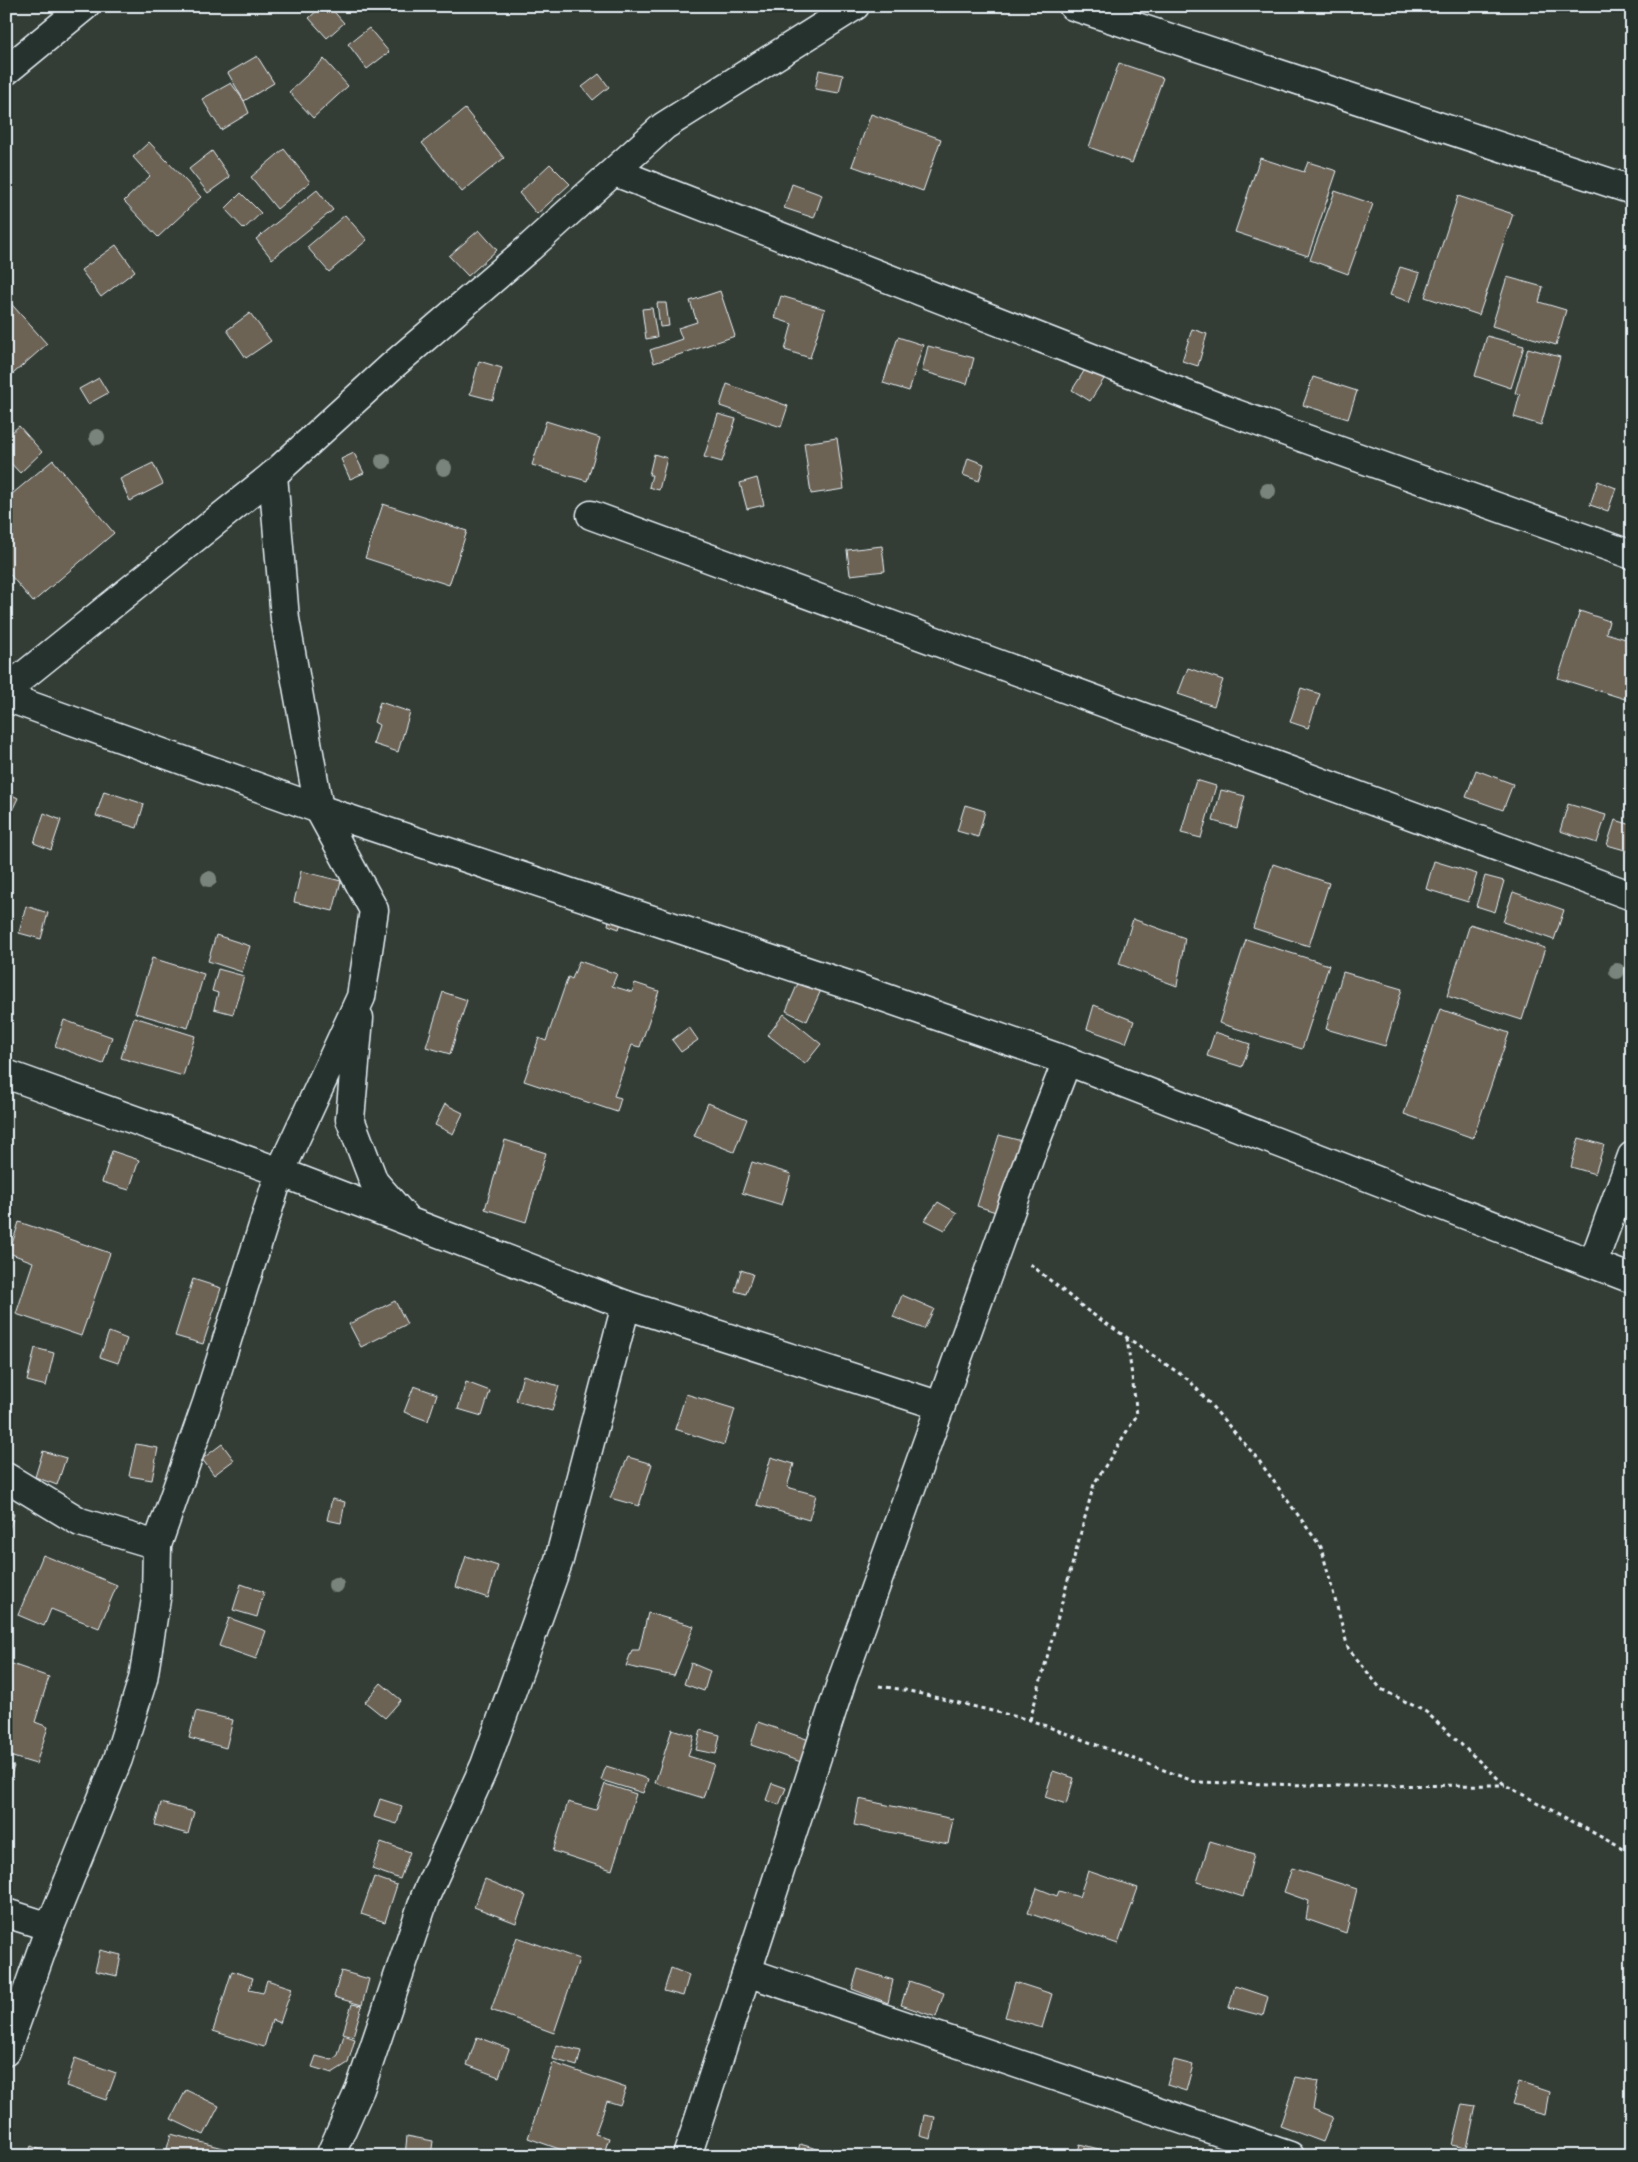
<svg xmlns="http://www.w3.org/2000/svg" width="1638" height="2162" font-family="'Balsamiq Sans',sans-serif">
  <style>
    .building { fill: #6c6355; stroke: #e8f1f8 }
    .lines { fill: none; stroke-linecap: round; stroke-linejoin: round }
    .street-casing { stroke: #e8f1f8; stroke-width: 31 }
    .secondary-casing { stroke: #e8f1f8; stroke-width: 31 }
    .path { stroke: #e8f1f8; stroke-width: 3; stroke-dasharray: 4 4; stroke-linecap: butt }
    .street { stroke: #26332d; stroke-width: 28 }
    .secondary { stroke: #26332d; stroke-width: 28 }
    .tree { fill: #79847c }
  </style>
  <rect width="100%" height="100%" fill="#343d35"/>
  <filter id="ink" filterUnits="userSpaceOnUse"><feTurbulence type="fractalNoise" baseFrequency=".02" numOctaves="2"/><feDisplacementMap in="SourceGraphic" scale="10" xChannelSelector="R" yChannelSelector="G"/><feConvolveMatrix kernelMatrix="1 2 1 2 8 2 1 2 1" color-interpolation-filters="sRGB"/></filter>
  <g filter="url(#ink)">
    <g class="building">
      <polygon points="322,6 329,6 344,23 327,38 309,18"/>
      <polygon points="369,28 389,52 367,69 348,44"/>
      <polygon points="257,56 274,83 244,101 228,73"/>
      <polygon points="324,59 348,86 313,118 289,92"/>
      <polygon points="1119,63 1163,78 1132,163 1089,147"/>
      <polygon points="819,70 843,75 839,93 815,89"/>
      <polygon points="599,74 609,87 593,100 582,87"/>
      <polygon points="231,83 244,101 249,113 221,130 202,99"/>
      <polygon points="465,109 504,158 462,192 422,143"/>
      <polygon points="871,114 941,139 923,191 852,166"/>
      <polygon points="149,142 201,197 158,237 124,201 150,176 133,157"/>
      <polygon points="284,149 310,182 277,209 251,177"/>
      <polygon points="212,151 230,177 208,193 189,169"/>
      <polygon points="1260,158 1304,172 1308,162 1337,171 1308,256 1235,232"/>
      <polygon points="550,164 570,184 537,214 519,193"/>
      <polygon points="792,184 822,195 814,218 784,208"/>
      <polygon points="317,190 333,210 272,259 256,239"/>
      <polygon points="1335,191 1373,204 1348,274 1310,260"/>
      <polygon points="241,193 261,213 244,229 225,209"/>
      <polygon points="1458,196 1513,214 1479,315 1425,297"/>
      <polygon points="345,215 367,240 329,272 307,247"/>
      <polygon points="479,230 497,250 468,276 449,256"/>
      <polygon points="116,245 135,271 101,297 81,270"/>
      <polygon points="1400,267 1420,273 1410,302 1390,295"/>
      <polygon points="1507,277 1543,287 1539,302 1566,310 1556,345 1492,326"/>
      <polygon points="720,291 735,336 654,363 650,350 682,339 678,328 697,322 690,301"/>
      <polygon points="781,296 825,309 810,358 785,350 792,324 774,318"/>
      <polygon points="6,298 47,344 6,380"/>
      <polygon points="657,303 666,303 669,326 660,327"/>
      <polygon points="652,308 657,337 646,339 642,309"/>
      <polygon points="250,313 271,341 246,358 227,330"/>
      <polygon points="1192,329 1207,334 1198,366 1182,361"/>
      <polygon points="1487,336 1524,346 1511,388 1475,376"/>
      <polygon points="898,337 923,345 909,391 883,383"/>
      <polygon points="928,346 974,358 967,384 922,371"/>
      <polygon points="1528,348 1560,357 1541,425 1514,417 1520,394 1515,393"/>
      <polygon points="479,361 502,368 493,400 470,394"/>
      <polygon points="1086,368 1104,379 1090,401 1072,390"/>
      <polygon points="1313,377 1357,391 1348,419 1303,405"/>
      <polygon points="99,378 108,393 88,404 79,389"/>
      <polygon points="727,384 788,406 781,427 720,406"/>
      <polygon points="718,414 736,419 722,462 704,457"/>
      <polygon points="546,421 600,438 587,481 532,465"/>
      <polygon points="19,426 42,452 20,473 6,458 6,437"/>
      <polygon points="837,438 844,489 811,494 804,443"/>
      <polygon points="354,453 364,473 350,479 341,459"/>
      <polygon points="654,454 667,458 659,490 649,487 652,475 649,475"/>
      <polygon points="968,458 984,464 979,481 963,475"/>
      <polygon points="53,460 114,533 33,602 6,570 6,499"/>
      <polygon points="153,463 163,484 130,501 120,479"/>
      <polygon points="757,478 764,505 747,509 740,483"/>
      <polygon points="1598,481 1616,488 1608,511 1590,505"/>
      <polygon points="383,504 467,531 449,585 365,558"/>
      <polygon points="882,546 885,571 850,575 847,550"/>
      <polygon points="1580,611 1609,621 1606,633 1632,641 1632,678 1625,699 1558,678"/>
      <polygon points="1188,668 1223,680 1214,706 1178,694"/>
      <polygon points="1301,688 1320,694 1308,728 1290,722"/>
      <polygon points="380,702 410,712 398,752 373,744 379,725 374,722"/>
      <polygon points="1476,770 1513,784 1503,810 1466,797"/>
      <polygon points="1196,780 1216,786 1201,838 1181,833"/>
      <polygon points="1221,790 1245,796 1237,828 1213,821"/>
      <polygon points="104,791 144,804 137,828 96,816"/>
      <polygon points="6,792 18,798 7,821 6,821"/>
      <polygon points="1568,804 1606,815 1597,843 1560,831"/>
      <polygon points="965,805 985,811 978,837 957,831"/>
      <polygon points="44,813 61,820 51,850 34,843"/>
      <polygon points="1615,820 1632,825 1632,852 1607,845"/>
      <polygon points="1434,861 1477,874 1468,902 1426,889"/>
      <polygon points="1273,864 1329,883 1309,946 1253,928"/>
      <polygon points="301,871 341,881 333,911 294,902"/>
      <polygon points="1485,876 1504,881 1495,912 1476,906"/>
      <polygon points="1513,892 1564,910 1554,940 1503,922"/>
      <polygon points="26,906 48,913 41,939 19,933"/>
      <polygon points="610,916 622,920 619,929 608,925"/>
      <polygon points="1133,919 1185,938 1177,986 1119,964"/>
      <polygon points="1470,924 1545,948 1522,1020 1447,996"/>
      <polygon points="216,935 250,946 242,972 208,961"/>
      <polygon points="1246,939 1329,965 1302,1049 1219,1023"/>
      <polygon points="152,958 204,974 188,1028 135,1013"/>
      <polygon points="579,961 617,974 612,986 632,992 635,983 659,991 640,1047 632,1045 614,1096 621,1098 617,1112 524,1081 539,1038 546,1041 568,977 572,979"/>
      <polygon points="218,969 244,976 233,1014 214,1009 218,993 212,991"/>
      <polygon points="1343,972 1402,989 1385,1046 1326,1029"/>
      <polygon points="799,981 821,990 807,1021 786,1011"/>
      <polygon points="443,992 467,1000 450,1054 426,1047"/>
      <polygon points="1094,1005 1134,1021 1126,1043 1087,1029"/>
      <polygon points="1440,1009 1509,1033 1473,1138 1404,1114"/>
      <polygon points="784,1014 821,1044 805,1064 768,1035"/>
      <polygon points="134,1017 195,1036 183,1076 121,1058"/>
      <polygon points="64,1020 112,1037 103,1064 55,1046"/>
      <polygon points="689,1027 698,1040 681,1052 672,1040"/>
      <polygon points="1215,1032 1250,1044 1242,1067 1207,1056"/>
      <polygon points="708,1103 747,1119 734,1152 694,1136"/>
      <polygon points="445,1104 463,1113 453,1134 435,1125"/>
      <polygon points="999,1135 1022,1141 999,1213 977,1206"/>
      <polygon points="1579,1138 1604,1145 1595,1174 1571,1167"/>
      <polygon points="505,1140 546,1153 526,1222 485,1209"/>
      <polygon points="112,1151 139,1160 129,1190 102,1182"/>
      <polygon points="752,1162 791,1174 782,1205 742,1193"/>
      <polygon points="938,1202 957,1213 945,1230 925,1220"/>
      <polygon points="19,1222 110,1253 81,1336 16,1314 33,1262 9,1253"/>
      <polygon points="741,1270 753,1274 746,1294 735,1291"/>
      <polygon points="193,1279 221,1288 203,1344 175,1336"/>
      <polygon points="902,1295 934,1309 924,1329 893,1317"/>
      <polygon points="395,1301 407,1324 361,1347 349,1324"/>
      <polygon points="109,1332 127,1339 118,1363 100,1357"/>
      <polygon points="35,1348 54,1353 46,1386 27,1381"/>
      <polygon points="523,1375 559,1386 552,1411 516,1401"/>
      <polygon points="466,1382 490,1391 482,1416 458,1409"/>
      <polygon points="414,1386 437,1394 428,1421 404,1412"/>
      <polygon points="686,1394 735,1409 724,1445 675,1429"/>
      <polygon points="136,1444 158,1448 152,1480 129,1476"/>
      <polygon points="222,1444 234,1460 214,1475 202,1459"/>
      <polygon points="43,1451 66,1458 57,1485 35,1477"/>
      <polygon points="628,1457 652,1464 639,1506 610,1498"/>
      <polygon points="771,1457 794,1464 787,1487 816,1495 809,1520 757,1505"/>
      <polygon points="332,1499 345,1502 341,1523 327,1520"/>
      <polygon points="6,1512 14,1514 6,1540"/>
      <polygon points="43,1555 117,1585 99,1628 51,1609 44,1626 18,1615"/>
      <polygon points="466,1556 498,1566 488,1598 456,1587"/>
      <polygon points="241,1584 264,1592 257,1617 233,1610"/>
      <polygon points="648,1613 694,1626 674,1676 626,1666 632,1650 639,1650"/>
      <polygon points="229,1618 266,1631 256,1659 219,1646"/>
      <polygon points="6,1662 49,1677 35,1722 48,1727 36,1764 6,1755"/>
      <polygon points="691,1663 710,1671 704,1691 684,1684"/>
      <polygon points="381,1683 401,1700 385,1718 365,1702"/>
      <polygon points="196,1711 233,1720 226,1748 189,1738"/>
      <polygon points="758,1722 815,1742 807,1764 751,1745"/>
      <polygon points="672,1729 694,1736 688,1756 714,1764 703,1798 655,1783"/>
      <polygon points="701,1730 720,1735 716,1754 696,1750"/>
      <polygon points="6,1764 14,1766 6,1791"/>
      <polygon points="606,1766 648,1779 643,1793 601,1780"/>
      <polygon points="1053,1771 1074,1778 1066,1804 1045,1797"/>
      <polygon points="772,1783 786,1788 779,1805 766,1800"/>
      <polygon points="605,1784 636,1794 612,1870 553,1851 568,1802 596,1810"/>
      <polygon points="380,1799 402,1806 397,1824 374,1817"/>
      <polygon points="859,1799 953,1819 948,1844 854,1825"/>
      <polygon points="161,1803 194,1812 188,1834 155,1825"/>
      <polygon points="1210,1841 1254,1854 1243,1897 1197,1882"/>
      <polygon points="381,1842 410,1852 400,1879 372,1869"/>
      <polygon points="1292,1868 1357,1889 1346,1933 1306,1919 1309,1901 1284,1892"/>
      <polygon points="1088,1871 1138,1888 1118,1944 1028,1913 1037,1888 1057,1896 1059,1891 1079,1897"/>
      <polygon points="374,1877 397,1885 385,1922 361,1914"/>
      <polygon points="485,1879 526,1896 516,1923 474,1907"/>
      <polygon points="517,1937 579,1959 554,2033 491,2010"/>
      <polygon points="100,1950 121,1955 117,1976 95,1971"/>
      <polygon points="671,1968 689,1975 683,1996 664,1991"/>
      <polygon points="858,1969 893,1980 888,2003 852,1989"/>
      <polygon points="232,1971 253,1978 249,1990 263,1993 267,1980 292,1988 280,2023 272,2020 264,2047 213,2031"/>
      <polygon points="341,1971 369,1979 362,2005 334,1997"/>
      <polygon points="909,1981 944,1993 936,2017 901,2005"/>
      <polygon points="1015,1982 1052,1994 1042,2028 1005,2017"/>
      <polygon points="1235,1986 1268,1997 1263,2016 1229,2007"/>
      <polygon points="352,2004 362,2006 353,2036 343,2033"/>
      <polygon points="344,2035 355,2039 348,2063 332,2073 312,2067 316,2056 332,2060 338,2055"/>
      <polygon points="477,2037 509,2049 499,2077 467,2065"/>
      <polygon points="557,2045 581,2051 577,2066 553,2059"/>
      <polygon points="75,2058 116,2073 106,2100 66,2086"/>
      <polygon points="1174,2060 1193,2065 1186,2091 1167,2085"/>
      <polygon points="553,2063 626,2088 620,2105 607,2101 595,2134 609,2138 603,2156 579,2156 528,2138"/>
      <polygon points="1296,2077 1318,2081 1313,2109 1333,2117 1323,2142 1280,2126"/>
      <polygon points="1519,2082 1549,2092 1545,2114 1512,2105"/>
      <polygon points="186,2090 219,2106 204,2135 171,2119"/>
      <polygon points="1462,2104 1476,2106 1467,2148 1452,2145"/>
      <polygon points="924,2115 935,2117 931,2139 920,2136"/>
      <polygon points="171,2134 242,2153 241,2156 165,2156"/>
      <polygon points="407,2136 433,2141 431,2156 405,2156"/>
      <polygon points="800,2144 831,2153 830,2156 796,2156"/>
      <polygon points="1080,2144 1109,2152 1108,2156 1077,2156"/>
      <polygon points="31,2146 56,2156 27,2156"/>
    </g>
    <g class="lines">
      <defs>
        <g id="street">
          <polyline points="1073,6 1632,190"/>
          <polyline points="615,172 1228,411 1632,555"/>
          <polyline points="591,515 1632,896"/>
          <polyline points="6,690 273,475"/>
          <polyline points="6,697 319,809 860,989 1067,1061 1632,1279"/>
          <polyline points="359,1018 350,1119 374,1182 407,1220"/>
          <polyline points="6,1074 280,1172 626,1305 941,1406"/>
          <polyline points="1593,1263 1632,1156"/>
          <polyline points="6,1477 80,1522 157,1545"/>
          <polyline points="6,1913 50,1927"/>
          <polyline points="747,1972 1290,2156"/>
          <polyline points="6,2051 50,1927 118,1759 143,1679 156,1599 157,1545 207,1403 280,1172 361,997 374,910 319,809 285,619 273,475 392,366 529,248 664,126 855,6"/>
          <polyline points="330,2156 360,2089 425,1897 485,1765 559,1560 626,1305"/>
          <polyline points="687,2156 842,1680 1033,1148 1067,1061"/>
        </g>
        <polyline id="secondary" points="6,71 85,6"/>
      </defs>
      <use href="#street" class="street-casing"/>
      <use href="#secondary" class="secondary-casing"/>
      <g class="path">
        <polyline points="1030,1264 1088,1311 1189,1380 1257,1458 1321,1547 1348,1648 1381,1689 1426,1712 1505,1785 1627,1851 1632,1855"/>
        <polyline points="879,1686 905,1690 1030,1720 1196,1782 1342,1786 1505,1785"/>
        <polyline points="1030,1720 1094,1484 1137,1415 1127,1338"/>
      </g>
      <use href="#street" class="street"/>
      <use href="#secondary" class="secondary"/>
    </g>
    <g class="tree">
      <circle cx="97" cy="437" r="8"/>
      <circle cx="383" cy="461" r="8"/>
      <circle cx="444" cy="468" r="8"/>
      <circle cx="1268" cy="491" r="8"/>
      <circle cx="209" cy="879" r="8"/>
      <circle cx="1617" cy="971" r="8"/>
      <circle cx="336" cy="1585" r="8"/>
    </g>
  </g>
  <rect width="1638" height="2162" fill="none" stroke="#26332d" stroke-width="25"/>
  <rect x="12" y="12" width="1613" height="2137" fill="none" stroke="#e8f1f8" stroke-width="2" filter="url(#ink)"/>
</svg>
